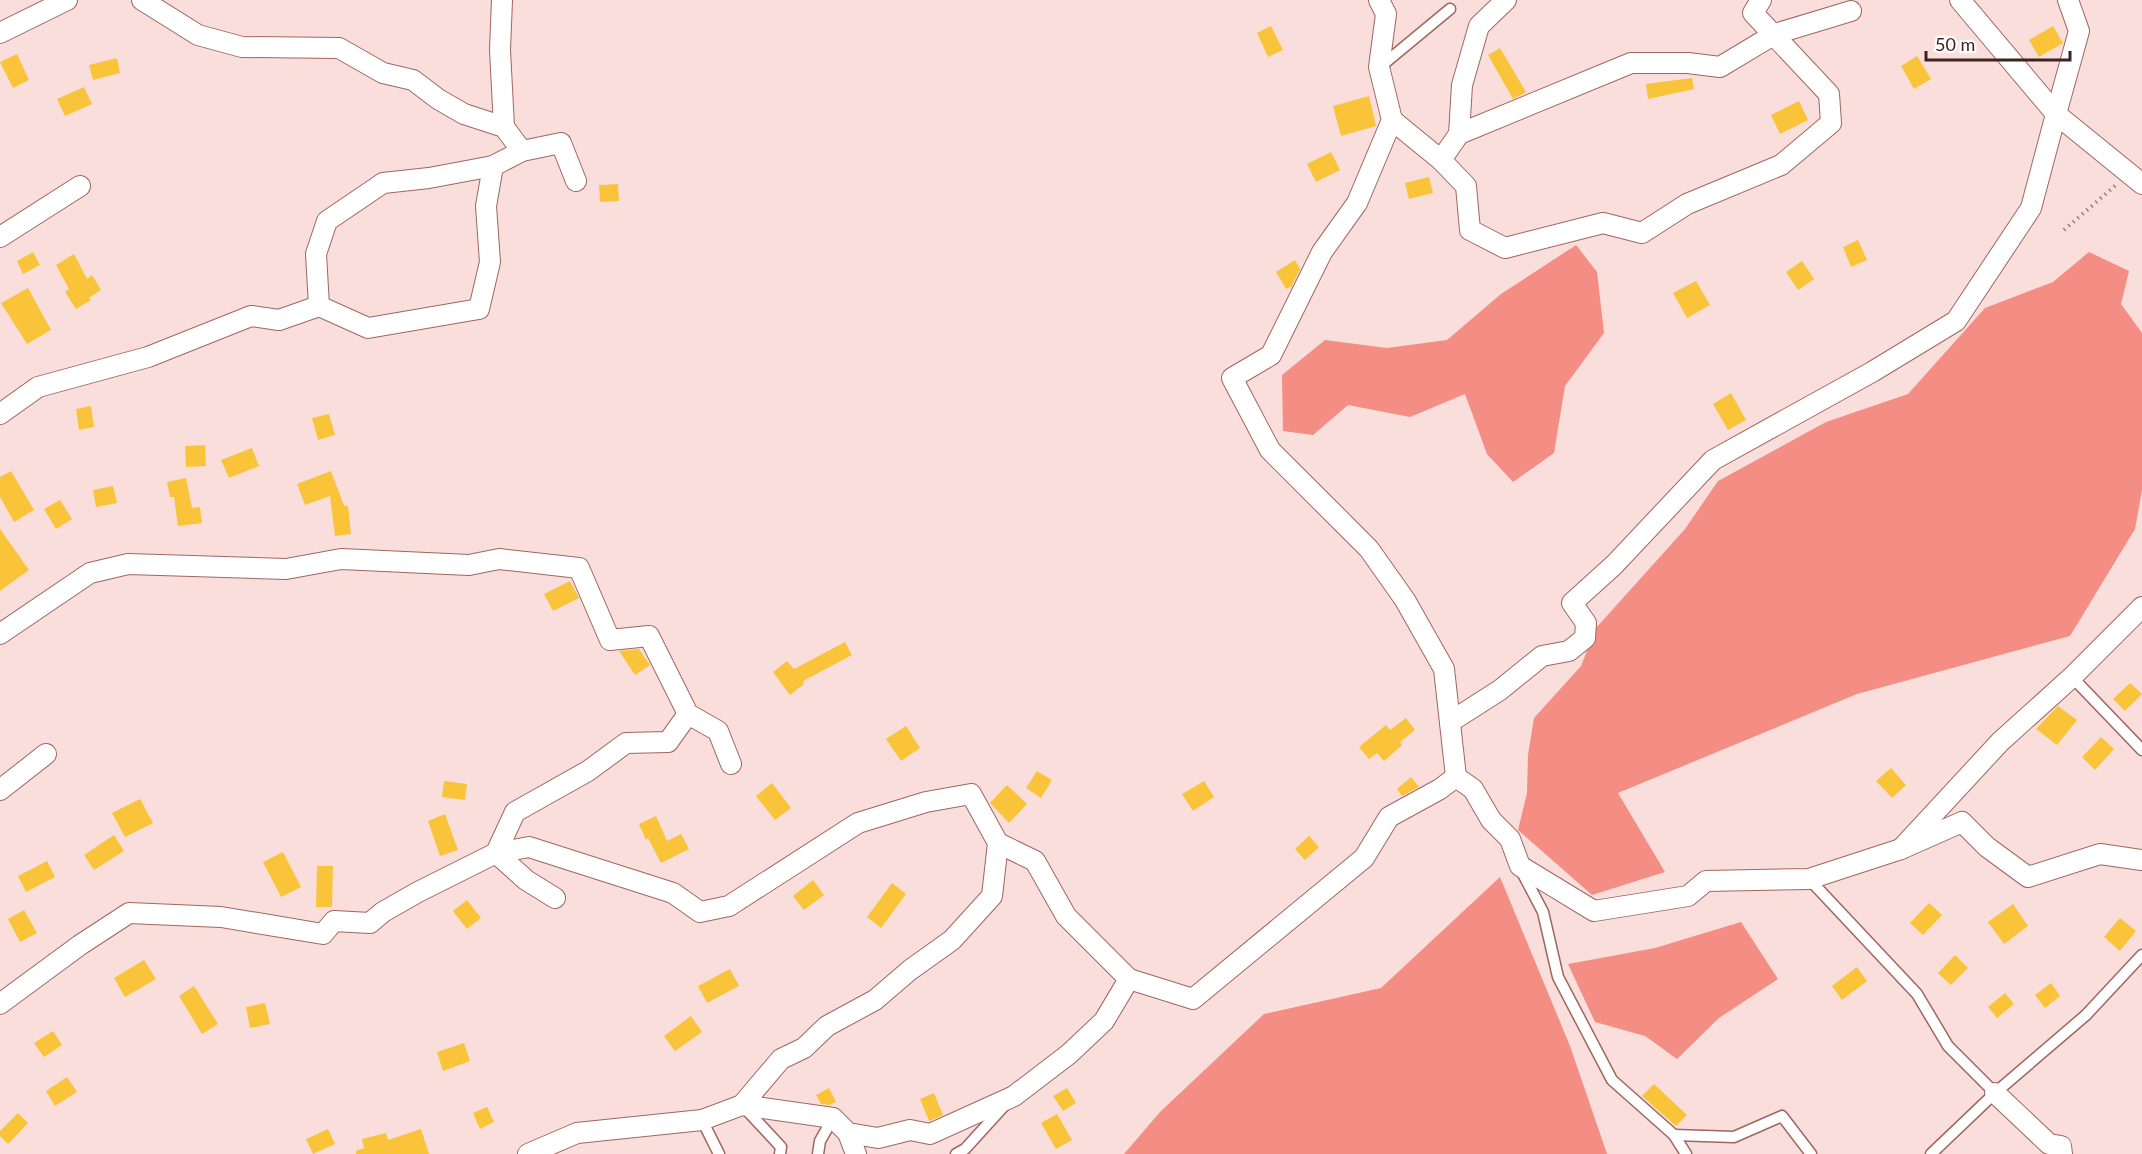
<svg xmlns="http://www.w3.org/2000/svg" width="2142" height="1154" font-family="Lato,sans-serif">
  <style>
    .forest { fill: #f48d83 }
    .building { fill: #f9c439 }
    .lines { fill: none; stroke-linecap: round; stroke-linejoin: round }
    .service-casing { stroke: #a0665f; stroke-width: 13 }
    .minor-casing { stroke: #a0665f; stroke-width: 22 }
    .path { stroke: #9a807d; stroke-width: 4; stroke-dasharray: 1.5 4.5; stroke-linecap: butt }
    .service { stroke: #fff; stroke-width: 10 }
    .minor { stroke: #fff; stroke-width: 20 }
  </style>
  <rect width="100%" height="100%" fill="#fadedb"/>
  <g class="forest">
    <polygon points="1576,245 1597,272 1604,333 1565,386 1554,453 1513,482 1487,454 1465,394 1410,417 1348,405 1313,435 1283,431 1282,375 1325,340 1387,348 1447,340 1501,294"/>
    <polygon points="2089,252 2129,271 2121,304 2142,333 2142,490 2135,529 2070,636 1857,694 1618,793 1665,872 1592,895 1518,830 1527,793 1528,755 1534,718 1581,666 1596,628 1685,529 1718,481 1826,422 1908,394 1985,308 2053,282"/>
    <polygon points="1500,877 1570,1046 1607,1154 1124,1154 1160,1112 1264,1014 1381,988"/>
    <polygon points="1741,922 1778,979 1719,1018 1677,1059 1645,1036 1595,1022 1568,964 1655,948"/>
  </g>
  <g class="building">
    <polygon points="1271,26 1283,50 1268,57 1257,33"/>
    <polygon points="2053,26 2063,43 2039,57 2029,40"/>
    <polygon points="1500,48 1526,92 1513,99 1488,55"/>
    <polygon points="17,54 29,80 13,88 0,62"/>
    <polygon points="1917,56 1931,79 1914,89 1901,66"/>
    <polygon points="117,58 120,73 93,80 89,65"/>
    <polygon points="1692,78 1694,89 1648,99 1646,84"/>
    <polygon points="84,87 92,104 65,116 57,99"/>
    <polygon points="1369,96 1376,126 1341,136 1333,106"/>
    <polygon points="1799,101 1808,120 1780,134 1771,115"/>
    <polygon points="1331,152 1340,170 1316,182 1307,164"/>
    <polygon points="1429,177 1433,193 1409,199 1405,183"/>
    <polygon points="618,184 619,201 600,202 599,185"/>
    <polygon points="1858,240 1867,260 1851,267 1843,247"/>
    <polygon points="33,252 40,265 23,274 17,261"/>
    <polygon points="74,254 87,279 92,275 101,290 89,298 91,300 76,309 65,292 69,289 56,265"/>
    <polygon points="1295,260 1300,269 1292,286 1286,289 1276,272"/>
    <polygon points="1802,261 1814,279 1798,290 1786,272"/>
    <polygon points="1696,281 1710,305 1687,318 1673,293"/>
    <polygon points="28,288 51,330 27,344 1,303"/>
    <polygon points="1731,393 1746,420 1728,430 1713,404"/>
    <polygon points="91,406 94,427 79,430 76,409"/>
    <polygon points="329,414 335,435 318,440 312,418"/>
    <polygon points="205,445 206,466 186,467 185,446"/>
    <polygon points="252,448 259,466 229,478 221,460"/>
    <polygon points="11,471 34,510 14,522 0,497 0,477"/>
    <polygon points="331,471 344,506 348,506 351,534 335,536 330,496 305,505 297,484"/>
    <polygon points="186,478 192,508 200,507 202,523 178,526 174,497 170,497 167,482"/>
    <polygon points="113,486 117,503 96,507 93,490"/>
    <polygon points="60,500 72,519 56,529 44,509"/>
    <polygon points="0,529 29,570 0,591"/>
    <polygon points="570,581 579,598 553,611 544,594"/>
    <polygon points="845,642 852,655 803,681 804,684 790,695 773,672 787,661 794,669"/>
    <polygon points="639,649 650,665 635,675 619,651"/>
    <polygon points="2130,683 2142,694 2125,711 2113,699"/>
    <polygon points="2058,706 2077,720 2057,745 2036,729"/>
    <polygon points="1406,718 1415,730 1400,742 1402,745 1384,761 1377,753 1369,759 1359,747 1386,725 1390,730"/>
    <polygon points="906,726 920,748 901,761 886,739"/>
    <polygon points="2101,737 2114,749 2095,770 2082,757"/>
    <polygon points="1891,768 1906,785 1892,798 1876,781"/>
    <polygon points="1037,771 1052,780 1041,798 1026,788"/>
    <polygon points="1411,777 1419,787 1402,796 1397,789"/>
    <polygon points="444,781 467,784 465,800 442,797"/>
    <polygon points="1204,781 1214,797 1193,811 1182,794"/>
    <polygon points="772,783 791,808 775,820 756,796"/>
    <polygon points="1007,785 1027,804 1009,823 990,803"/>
    <polygon points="140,799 153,823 125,837 112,813"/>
    <polygon points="445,814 458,850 440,856 428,821"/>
    <polygon points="656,816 667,841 681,834 689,849 661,863 648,838 646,840 639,824"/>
    <polygon points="114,835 124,851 94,870 84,855"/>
    <polygon points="1309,836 1319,847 1305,860 1295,849"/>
    <polygon points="283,852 301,887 281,897 263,862"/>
    <polygon points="47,861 55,877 26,892 18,876"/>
    <polygon points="317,866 333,866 332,907 316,907"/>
    <polygon points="813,880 824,895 804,910 793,896"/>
    <polygon points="892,883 906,894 881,928 867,917"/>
    <polygon points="467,900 481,918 467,929 453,911"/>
    <polygon points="1929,903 1942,915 1923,935 1910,923"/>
    <polygon points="2013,904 2028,926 2004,944 1988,922"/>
    <polygon points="24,910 37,933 20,942 8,919"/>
    <polygon points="2120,918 2136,931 2120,951 2104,937"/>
    <polygon points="1955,955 1968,968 1951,985 1938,973"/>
    <polygon points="144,960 156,979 125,997 114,978"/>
    <polygon points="1857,967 1867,981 1842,1000 1832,986"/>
    <polygon points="730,969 739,986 707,1003 698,986"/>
    <polygon points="2051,983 2060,996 2045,1008 2035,995"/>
    <polygon points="194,986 218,1024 202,1034 179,996"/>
    <polygon points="2005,993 2014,1004 1997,1018 1988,1007"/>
    <polygon points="265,1003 270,1024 250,1028 246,1007"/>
    <polygon points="691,1016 702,1032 675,1051 664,1036"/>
    <polygon points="53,1031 62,1045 44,1057 34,1043"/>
    <polygon points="464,1043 470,1061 443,1071 437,1052"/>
    <polygon points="67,1077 77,1092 55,1106 46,1091"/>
    <polygon points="1654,1084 1687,1115 1676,1126 1642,1096"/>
    <polygon points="829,1088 836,1102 829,1105 821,1104 816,1095"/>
    <polygon points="1067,1088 1076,1103 1063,1111 1053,1096"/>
    <polygon points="934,1093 943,1115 929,1121 920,1099"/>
    <polygon points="487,1107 494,1122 480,1129 473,1113"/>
    <polygon points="18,1113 28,1123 8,1144 0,1136 0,1131"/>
    <polygon points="1057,1114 1072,1140 1056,1149 1041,1123"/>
    <polygon points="328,1129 335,1144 313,1154 306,1139"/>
    <polygon points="421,1129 429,1154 356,1154 356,1151 364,1148 362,1139 386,1133 388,1140"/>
  </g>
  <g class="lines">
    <defs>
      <g id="service">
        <polyline points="1380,67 1450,9"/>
        <polyline points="2072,677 2142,750"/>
        <polyline points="1522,872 1543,912 1558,977 1612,1080 1674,1135 1686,1154"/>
        <polyline points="1809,879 1917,994 1948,1046 1995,1093"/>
        <polyline points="743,1106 781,1147 780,1154"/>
        <polyline points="702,1120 719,1154"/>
        <polyline points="1674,1135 1734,1137 1782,1116 1811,1154"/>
        <polyline points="818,1154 820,1141 833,1118"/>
        <polyline points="956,1154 965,1149 1005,1105"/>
        <polyline points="1931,1154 1995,1093 2086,1015 2142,955"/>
      </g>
      <g id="minor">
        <polyline points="142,0 198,35 242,47 339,48 383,73 413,80 438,99 464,114 504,127 522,151"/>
        <polyline points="502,0 500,50 504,127"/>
        <polyline points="2068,0 2079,31 2056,114 2142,184"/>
        <polyline points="0,33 67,0"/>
        <polyline points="1392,120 1441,160 1459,134 1462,85 1479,26 1506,0"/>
        <polyline points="1459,134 1631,63 1688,63 1720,67 1775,34 1851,11"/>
        <polyline points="1441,160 1466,186 1470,230 1505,248 1603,223 1642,233 1687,204 1781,165 1831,123 1829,94 1753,13 1761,0"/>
        <polyline points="0,237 80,186"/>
        <polyline points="319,306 316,254 327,221 383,183 429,178 493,166"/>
        <polyline points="0,414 38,387 148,357 251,316 279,320 319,306 368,328 479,309 490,262 486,206 493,166 522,151 561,143 576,181"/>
        <polyline points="2142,607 2072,677 2000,742 1901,849 1962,822 1987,847 2028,877 2100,854 2142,860"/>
        <polyline points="0,634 90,573 128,564 286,569 341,559 469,565 499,559 579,568 610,640 649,636 688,714 718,731 731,764"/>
        <polyline points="1450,722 1500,690 1542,656 1569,651 1585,638 1586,623 1572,603 1614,565 1713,460 1872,372 1956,321 2031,208 2056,114 1960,0"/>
        <polyline points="1456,777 1473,789 1491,820 1510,839 1520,866 1594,911 1688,896 1706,881 1809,879 1901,849"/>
        <polyline points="0,790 46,754"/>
        <polyline points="998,843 1035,861 1066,916 1129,979 1193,999 1364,858 1389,817 1440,789 1456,777 1444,669 1405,600 1369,549 1270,450 1232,378 1271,355 1322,252 1357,203 1392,120 1379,67 1386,14 1379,0"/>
        <polyline points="555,898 526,880 496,853 529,847 673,893 700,912 729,906 858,823 926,802 971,794 998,843 992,896 952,940 910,970 875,1000 827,1026 804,1048 781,1059 742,1105"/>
        <polyline points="0,1004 80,945 129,913 221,917 323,934 334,921 370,923 383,912 418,892 496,853 515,812 588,771 626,743 668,742 688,714"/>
        <polyline points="1995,1093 2049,1144 2061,1146 2062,1154"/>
        <polyline points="848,1133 878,1138 910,1130 930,1134 1014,1096 1069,1054 1104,1021 1129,979"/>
        <polyline points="528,1154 577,1133 702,1120 742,1105 833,1118 848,1133 856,1154"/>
      </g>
    </defs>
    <use href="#service" class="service-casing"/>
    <use href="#minor" class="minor-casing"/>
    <polyline class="path" points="2064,230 2116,185"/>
    <use href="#service" class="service"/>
    <use href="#minor" class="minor"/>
  </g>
  <path d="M1926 51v9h144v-9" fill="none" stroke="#3c2320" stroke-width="3"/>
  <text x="1935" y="51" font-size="18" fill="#3c2320" stroke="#ffffff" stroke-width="4.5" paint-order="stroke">50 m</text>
</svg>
